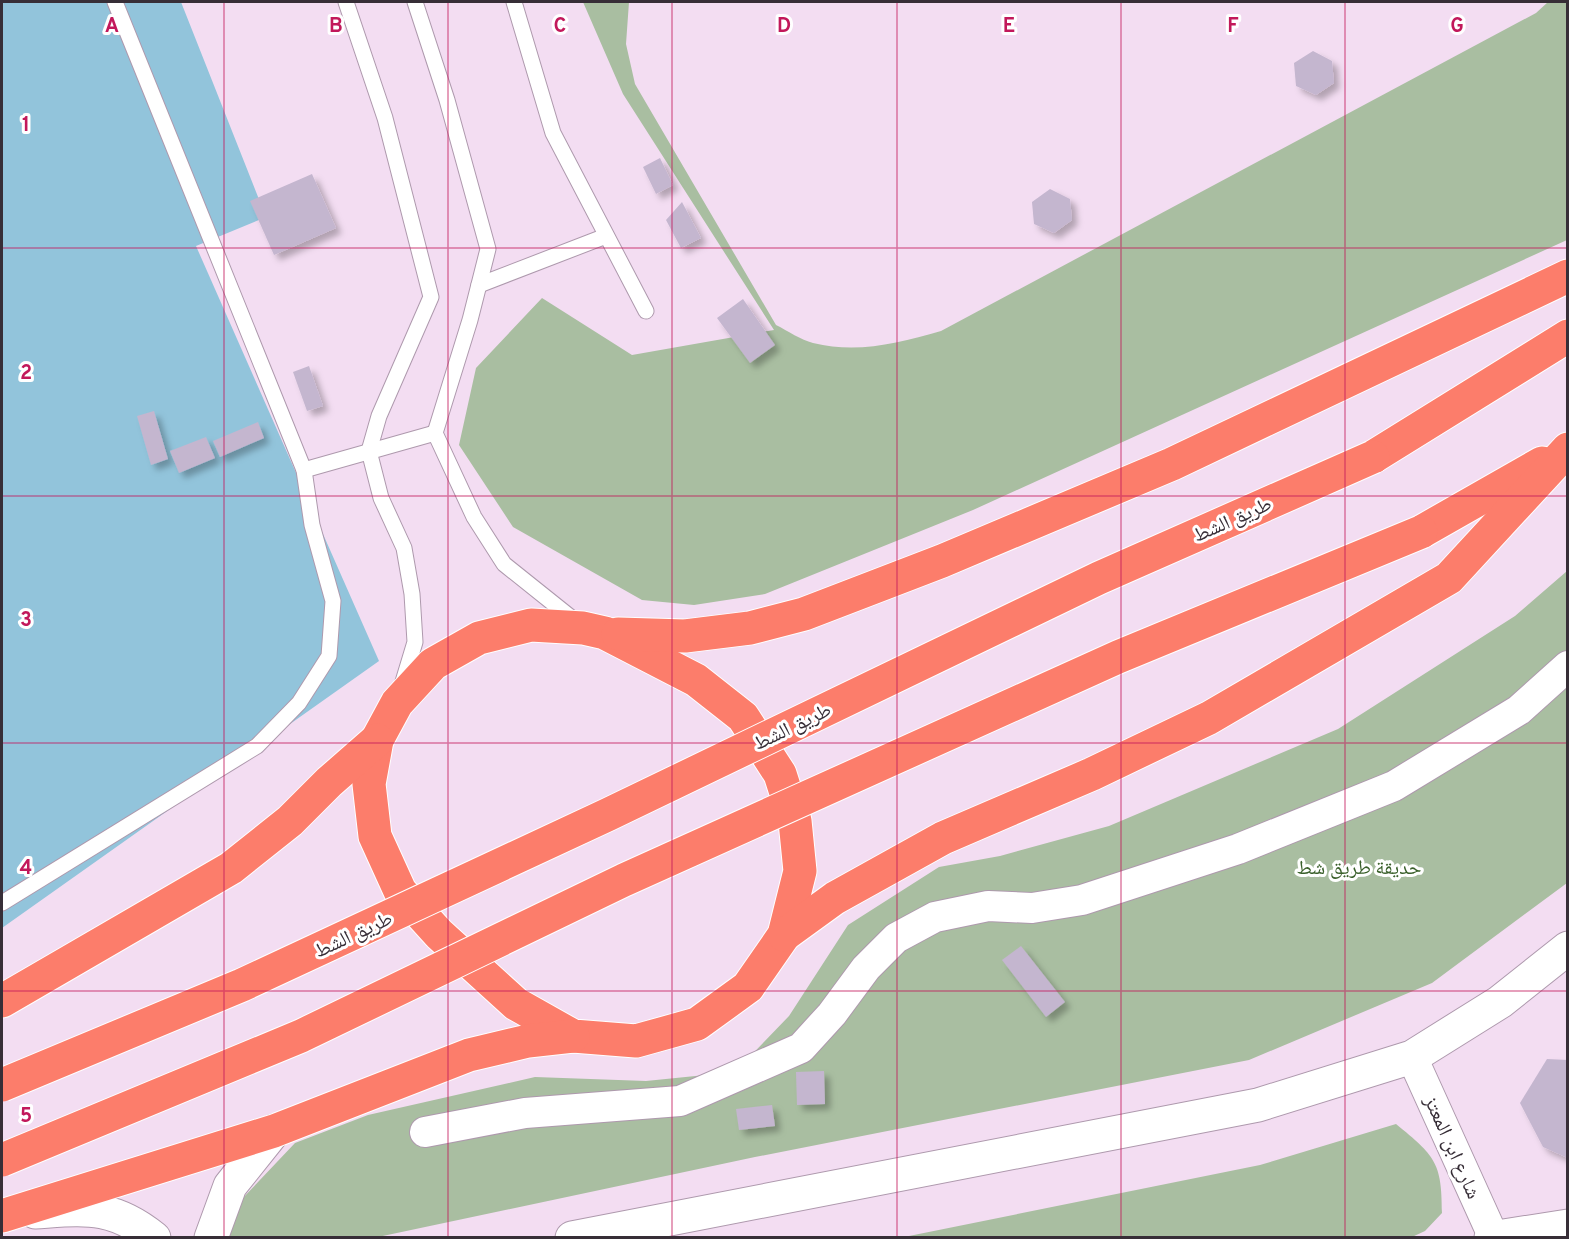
<svg xmlns="http://www.w3.org/2000/svg" width="1569" height="1239" font-family="Overpass,'Noto Naskh Arabic',sans-serif">
  <style>
    .green { fill: #a9bea1 }
    .water { fill: #92c4db }
    .building { fill: #c4b6cf; filter: url(#shadow) }
    .lines { fill: none; stroke-linecap: round; stroke-linejoin: round }
    .lane-casing { stroke: #ae99ad; stroke-width: 17 }
    .street-casing { stroke: #ae99ad; stroke-width: 32 }
    .secondary-casing { stroke: #ae99ad; stroke-width: 35 }
    .highway-casing { stroke: #fff; stroke-width: 35 }
    .lane { stroke: #fff; stroke-width: 15 }
    .street { stroke: #fff; stroke-width: 30 }
    .secondary { stroke: #fff; stroke-width: 33 }
    .highway { stroke: #fc7d6b; stroke-width: 33 }
    .highway-bridge-casing { stroke: #fff; stroke-width: 35; stroke-linecap: butt }
    .highway-bridge { stroke: #fc7d6b; stroke-width: 33 }
    .grid { fill: none; stroke: #c2185b; stroke-width: 1.5; stroke-opacity: 0.55 }
    .labels { text-anchor: middle; stroke-width: 6; stroke-linejoin: round; paint-order: stroke }
    .street-label { font-size: 20px; fill: #372e37; stroke: #fff }
    .park-label { font-size: 20px; fill: #3a602b; stroke: #fff }
    .grid-label { font-size: 20px; text-anchor: middle; font-weight: bold; fill: #c2185b; stroke: #fff; stroke-width: 6; stroke-linejoin: round; paint-order: stroke }
  </style>
  <defs>
    <filter id="shadow"><feDropShadow dx="5.5" dy="5.5" stdDeviation="3" flood-color="#0004"/></filter>
  </defs>
  <rect width="100%" height="100%" fill="#f3ddf2"/>
  <g class="green">
    <path d="M583,2H629L626,44L635,84L776,325C788,331 801,340 813,343C858,354 898,343 941,331L1536,13L1548,2H1567V240L973,510L765,594L694,605L642,600L513,527L459,445L476,368L542,298L632,355L774,330L623,94Z"/>
    <polygon points="1567,571 1567,883 1432,983 1249,1060 755,1157 378,1237 228,1238 241,1200 295,1143 368,1115 535,1077 646,1081 735,1072 789,1016 848,925 939,867 1000,856 1109,826 1338,729 1515,616"/>
    <path d="M1396,1124C1435,1156 1442,1162 1442,1213L1425,1231L1412,1237H904L1260,1165Z"/>
  </g>
  <polygon class="water" points="2,2 181,2 266,217 196,246 379,661 2,928"/>
  <g class="building">
    <polygon points="1313,51 1332,61 1334,83 1316,95 1296,86 1294,63"/>
    <polygon points="660,158 673,185 656,194 643,167"/>
    <polygon points="312,174 336,228 274,255 250,201"/>
    <polygon points="1050,189 1070,199 1072,220 1054,233 1034,224 1032,202"/>
    <polygon points="682,202 701,238 681,248 666,220"/>
    <polygon points="743,299 775,345 750,363 717,318"/>
    <polygon points="309,366 323,406 307,411 293,372"/>
    <polygon points="154,411 168,459 151,465 137,416"/>
    <polygon points="258,422 264,438 220,457 213,441"/>
    <polygon points="206,437 215,458 179,473 170,451"/>
    <polygon points="1021,946 1065,1002 1046,1017 1002,960"/>
    <polygon points="1547,1059 1568,1060 1568,1158 1543,1147 1520,1103"/>
    <polygon points="824,1071 825,1104 797,1105 796,1072"/>
    <polygon points="772,1105 775,1126 739,1130 736,1109"/>
  </g>
  <g class="lines">
    <defs>
      <g id="lane">
        <polyline points="346,2 385,118 431,297 379,416 369,451 381,498 404,548 412,594 415,642 402,685"/>
        <polyline points="415,2 447,100 488,249 470,320 435,433 474,517 504,564 579,624"/>
        <polyline points="514,2 553,133 646,311"/>
        <polyline points="479,285 606,236"/>
        <polyline points="304,470 435,433"/>
        <polyline points="2,903 257,746 299,703 329,656 333,601 312,525 304,470 115,2"/>
      </g>
      <g id="street">
        <polyline points="1412,1057 1494,1238"/>
        <polyline points="425,1132 525,1113 680,1101 801,1048 832,1014 866,968 896,938 935,917 988,906 1032,908 1082,900 1238,849 1394,786 1519,710 1568,666"/>
      </g>
      <g id="secondary">
        <path d="M35,1212C85,1209 112,1204 154,1238"/>
        <polyline points="211,1238 230,1186 274,1131"/>
        <polyline points="572,1238 1258,1105 1412,1057 1500,1002 1568,948"/>
        <polyline points="1491,1238 1568,1226"/>
      </g>
      <g id="highway">
        <polyline points="1373,457 1568,336"/>
        <polyline points="1421,532 1542,463"/>
        <polygon points="531,625 583,628 605,633 696,680 743,717 780,774 795,821 800,871 784,935 748,987 697,1024 636,1041 573,1036 516,1004 439,934 400,891 375,836 369,784 377,740 397,703 433,664 479,638"/>
        <polyline points="618,634 685,636 750,628 804,614 942,561 1172,464 1568,276"/>
        <polyline points="784,935 835,898 943,838 1092,774 1209,718 1449,578 1568,449"/>
        <polyline points="2,1001 231,868 290,821 329,782 377,740"/>
        <polyline points="2,1216 274,1131 469,1055 528,1041 573,1036"/>
      </g>
    </defs>
    <use href="#lane" class="lane-casing"/>
    <use href="#street" class="street-casing"/>
    <use href="#secondary" class="secondary-casing"/>
    <use href="#highway" class="highway-casing"/>
    <use href="#lane" class="lane"/>
    <use href="#street" class="street"/>
    <use href="#secondary" class="secondary"/>
    <use href="#highway" class="highway"/>
    <defs>
      <g id="highway-bridge">
        <polyline points="2,1085 242,985 607,815 1099,578 1373,457"/>
        <polyline points="2,1160 301,1036 624,880 1118,657 1421,532"/>
      </g>
    </defs>
    <use href="#highway-bridge" class="highway-bridge-casing"/>
    <use href="#highway-bridge" class="highway-bridge"/>
  </g>
  <path class="grid" d="M224,2V1238M448,2V1238M672,2V1238M897,2V1238M1121,2V1238M1345,2V1238M2,248H1568M2,496H1568M2,743H1568M2,991H1568"/>
  <g class="labels">
    <g class="street-label">
      <text transform="translate(1232 519) rotate(-24)" y="7">طريق الشط</text>
      <text transform="translate(792 726) rotate(-26)" y="7">طريق الشط</text>
      <text transform="translate(353 934) rotate(-25)" y="7">طريق الشط</text>
      <text transform="translate(1453 1147) rotate(66)" y="7">شارع ابن المعتز</text>
    </g>
    <g class="park-label">
      <text x="1359" y="874">حديقة طريق شط</text>
    </g>
  </g>
  <g class="grid-label">
    <text x="112" y="32">A</text>
    <text x="336" y="32">B</text>
    <text x="560" y="32">C</text>
    <text x="784" y="32">D</text>
    <text x="1009" y="32">E</text>
    <text x="1233" y="32">F</text>
    <text x="1457" y="32">G</text>
    <text x="26" y="131">1</text>
    <text x="26" y="379">2</text>
    <text x="26" y="626">3</text>
    <text x="26" y="874">4</text>
    <text x="26" y="1122">5</text>
  </g>
  <rect width="1569" height="1239" fill="none" stroke="#372e37" stroke-width="6"/>
</svg>
